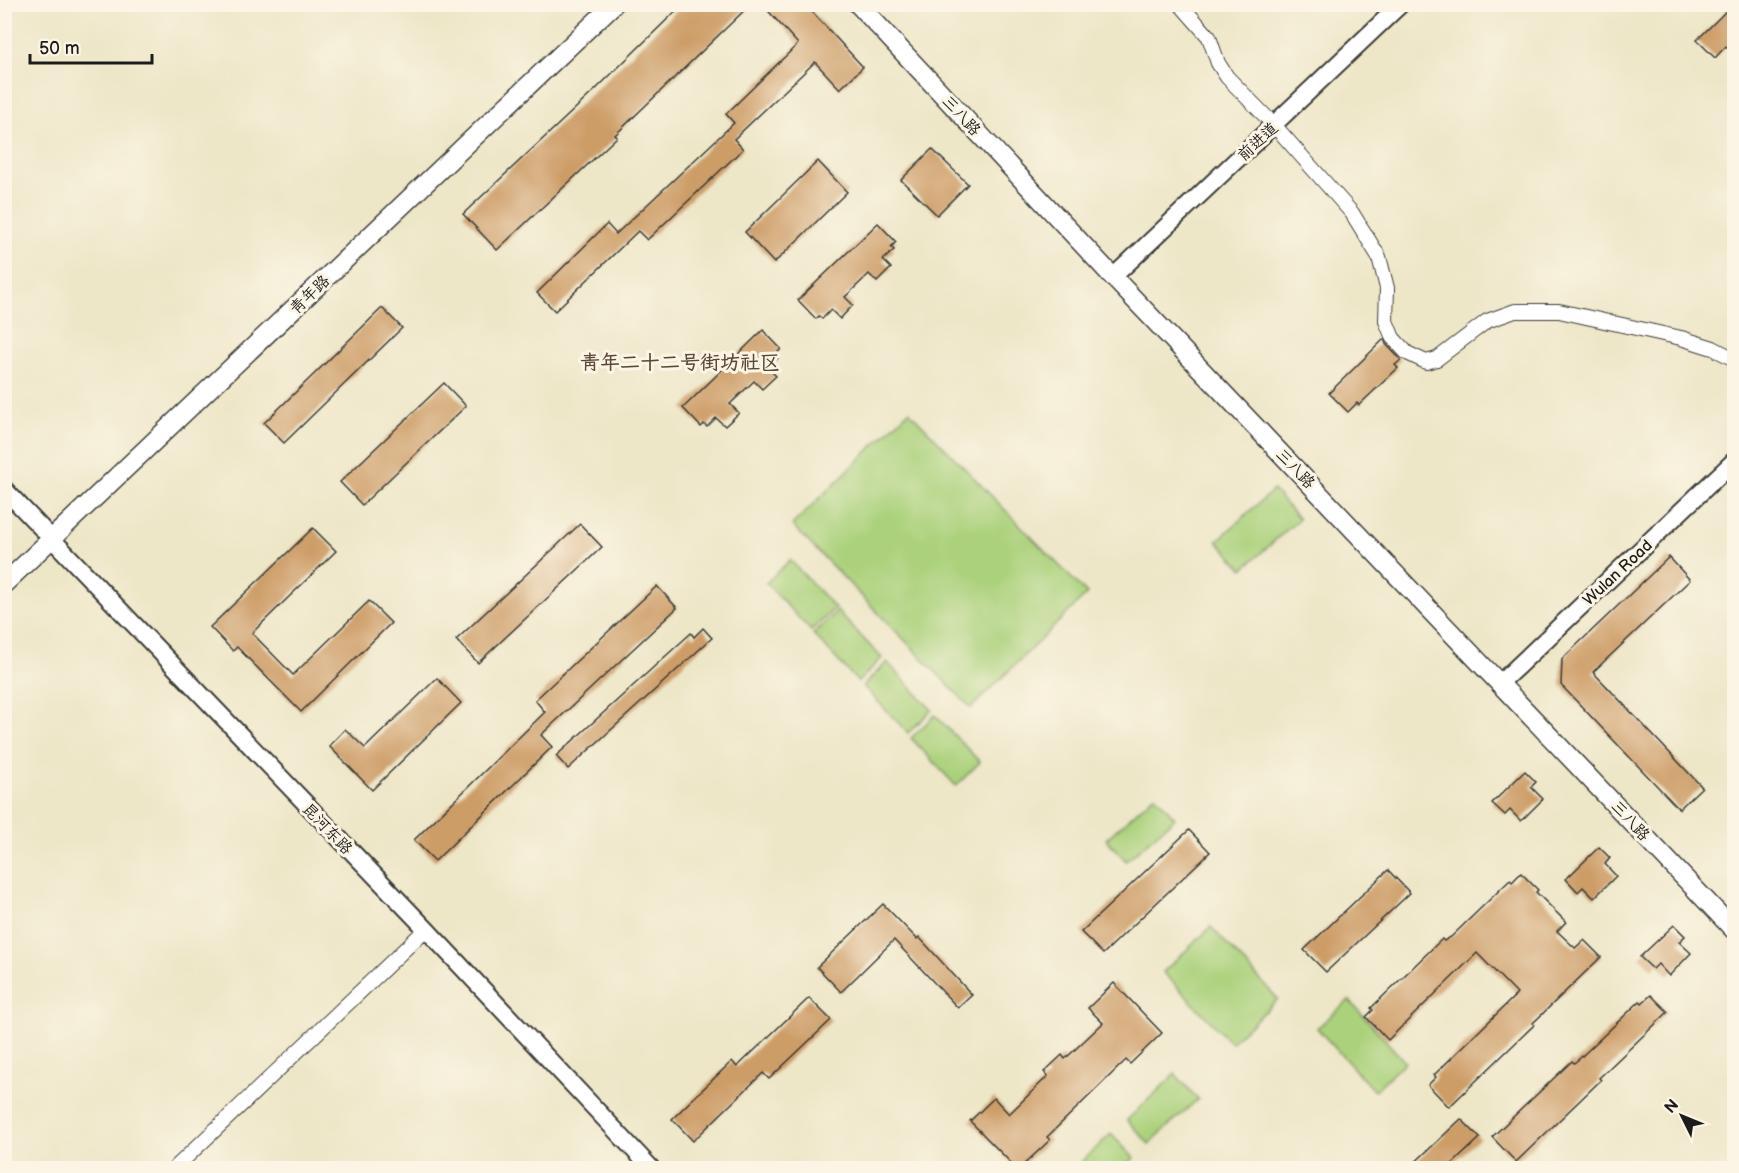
<svg xmlns="http://www.w3.org/2000/svg" width="1739" height="1173" font-family="'Balsamiq Sans','LXGW WenKai TC',sans-serif">
  <style>
    .green { fill: #abd17b; stroke: #64764c; stroke-width: 1.5 }
    .building { fill: #cd9d68 }
    .lines { fill: none; stroke-linecap: round; stroke-linejoin: round }
    .minor-casing { stroke: #3b3a36; stroke-width: 16 }
    .tertiary-casing { stroke: #3b3a36; stroke-width: 20 }
    .secondary-casing { stroke: #3b3a36; stroke-width: 21 }
    .minor { stroke: #fff; stroke-width: 14 }
    .tertiary { stroke: #fff; stroke-width: 16 }
    .secondary { stroke: #fff; stroke-width: 18 }
    .labels { text-anchor: middle; stroke-width: 6; stroke-linejoin: round; paint-order: stroke }
    .street-label { font-size: 16px; fill: #1c1c1c; stroke: #fcf5e5 }
    .quarter-label { font-size: 20px; font-weight: bold; fill: #5a4937; stroke: #fcf5e5 }
  </style>
  <rect width="100%" height="100%" fill="#fcf5e5"/>
  <filter id="ink" filterUnits="userSpaceOnUse"><feTurbulence type="fractalNoise" baseFrequency=".0167" numOctaves="2"/><feDisplacementMap in="SourceGraphic" scale="12" xChannelSelector="R" yChannelSelector="G"/><feConvolveMatrix kernelMatrix="1 2 1 2 8 2 1 2 1" color-interpolation-filters="sRGB"/></filter>
  <filter id="wash" filterUnits="userSpaceOnUse"><feTurbulence type="fractalNoise" baseFrequency=".008" numOctaves="4" result="noise"/><feDisplacementMap in="SourceGraphic" scale="24" xChannelSelector="R" yChannelSelector="G"/><feGaussianBlur stdDeviation="1.35" result="paint"/><feColorMatrix in="noise" values="0 0 0 0 0 0 0 0 0 0 0 0 0 0 0 0 0 1.4 0 .05"/><feComposite in="paint" operator="in"/></filter>
  <g filter="url(#wash)">
    <rect width="100%" height="100%" fill="#ede6c7"/>
    <g class="green">
      <polygon points="909,411 1087,594 971,708 792,525"/>
      <polygon points="1273,490 1299,519 1243,569 1217,541"/>
      <polygon points="790,560 835,608 811,631 766,583"/>
      <polygon points="837,611 882,658 858,682 813,634"/>
      <polygon points="887,662 932,710 908,733 863,686"/>
      <polygon points="935,715 980,762 956,786 911,738"/>
      <polygon points="1155,795 1175,818 1126,861 1106,839"/>
      <polygon points="1211,927 1278,999 1231,1043 1163,972"/>
      <polygon points="1349,1000 1405,1062 1374,1091 1317,1028"/>
      <polygon points="1175,1074 1198,1099 1149,1144 1127,1120"/>
      <polygon points="1111,1134 1134,1158 1123,1168 1075,1168"/>
    </g>
    <g id="blocks">
      <g class="building">
        <polygon points="683,4 751,4 615,135 617,137 497,250 463,214 594,91"/>
        <polygon points="762,4 805,4 863,67 840,89 815,62 734,139 743,149 647,240 638,231 555,311 537,293 607,224 616,234 734,123 726,114 798,44"/>
        <polygon points="1733,4 1734,4 1734,55 1726,46 1715,58 1697,40"/>
        <polygon points="932,149 968,184 937,215 901,180"/>
        <polygon points="818,161 847,192 774,263 745,232"/>
        <polygon points="878,223 896,242 891,247 894,250 883,260 891,268 877,282 869,274 845,297 853,305 840,319 831,310 822,319 819,316 816,319 798,300"/>
        <polygon points="382,308 402,328 284,443 264,423"/>
        <polygon points="763,330 781,349 776,354 778,358 768,368 776,376 762,389 754,381 730,404 739,413 725,426 716,418 707,427 704,424 701,427 683,408"/>
        <polygon points="1384,339 1386,344 1401,360 1395,365 1398,368 1359,405 1357,403 1348,412 1329,393"/>
        <polygon points="444,383 466,406 362,505 340,482"/>
        <polygon points="580,524 602,547 478,663 456,640"/>
        <polygon points="313,528 336,551 252,633 293,675 369,601 391,623 301,712 237,647 233,651 210,627"/>
        <polygon points="1669,557 1690,580 1593,672 1702,787 1679,809 1561,685 1562,659"/>
        <polygon points="657,586 677,608 541,735 552,747 435,861 414,840 545,712 535,700"/>
        <polygon points="703,628 712,638 568,769 556,756 691,633 694,637"/>
        <polygon points="437,678 461,703 372,790 329,746 345,729 365,748"/>
        <polygon points="1525,771 1536,782 1531,787 1543,799 1521,821 1510,810 1505,815 1492,803"/>
        <polygon points="1189,830 1210,852 1103,954 1081,932"/>
        <polygon points="1599,847 1610,858 1605,864 1616,876 1594,898 1583,887 1578,892 1566,879"/>
        <polygon points="1388,870 1410,893 1326,972 1304,950"/>
        <polygon points="1521,873 1538,890 1536,892 1566,922 1557,931 1575,948 1584,940 1601,957 1533,1023 1534,1025 1449,1107 1428,1085 1436,1077 1434,1075 1517,994 1477,953 1388,1040 1366,1017 1373,1010 1371,1008 1442,939 1444,941 1451,937 1510,880 1512,882"/>
        <polygon points="883,904 917,939 919,937 972,995 958,1008 894,940 841,992 817,967"/>
        <polygon points="1674,925 1685,936 1679,942 1691,953 1669,976 1658,964 1653,969 1640,957"/>
        <polygon points="1114,983 1162,1033 1130,1064 1126,1060 1047,1137 1050,1140 1020,1168 1016,1168 970,1121 994,1098 1009,1114 1048,1076 1044,1072 1062,1055 1065,1059 1103,1023 1088,1008"/>
        <polygon points="1651,995 1668,1012 1599,1078 1601,1080 1516,1162 1492,1137 1572,1061 1574,1063 1580,1058 1640,1001 1642,1003"/>
        <polygon points="809,998 831,1020 769,1079 763,1073 693,1141 672,1119 732,1061 737,1067"/>
        <polygon points="1461,1119 1480,1138 1448,1168 1409,1168"/>
      </g>
    </g>
  </g>
  <g filter="url(#ink)">
    <use href="#blocks" fill-opacity="0" stroke="#3b3a36" stroke-width="1.5"/>
    <g class="lines">
      <defs>
        <g id="minor">
          <polyline points="1180,4 1209,37 1218,63 1227,77 1274,125 1352,213 1379,257 1387,288 1386,321 1393,338 1407,353 1426,362 1437,359 1487,321 1515,311 1559,311 1681,338 1713,348 1734,359"/>
          <polyline points="175,1168 426,929"/>
        </g>
        <g id="tertiary">
          <polyline points="1113,277 1401,4"/>
          <polyline points="4,489 426,929 651,1168"/>
          <polyline points="1500,683 1734,461"/>
        </g>
        <g id="secondary">
          <polyline points="858,4 1113,277 1734,930"/>
          <polyline points="4,584 614,4"/>
        </g>
      </defs>
      <use href="#minor" class="minor-casing"/>
      <use href="#tertiary" class="tertiary-casing"/>
      <use href="#secondary" class="secondary-casing"/>
      <use href="#minor" class="minor"/>
      <use href="#tertiary" class="tertiary"/>
      <use href="#secondary" class="secondary"/>
    </g>
  </g>
  <g class="labels">
    <g class="street-label">
      <text transform="translate(962 115) rotate(47)" y="6">三八路</text>
      <text transform="translate(1257 141) rotate(-43)" y="6">前进道</text>
      <text transform="translate(309 294) rotate(-44)" y="6">青年路</text>
      <text transform="translate(1296 468) rotate(46)" y="6">三八路</text>
      <text transform="translate(1617 572) rotate(-43)" y="6">Wulan Road</text>
      <text transform="translate(1631 820) rotate(47)" y="6">三八路</text>
      <text transform="translate(328 828) rotate(46)" y="6">昆河东路</text>
    </g>
    <g class="quarter-label">
      <text x="680" y="369">青年二十二号街坊社区</text>
    </g>
  </g>
  <rect width="1739" height="1173" fill="none" stroke="#fcf5e5" stroke-width="24"/>
  <g transform="translate(1682 1116) rotate(313)" stroke="#fcf5e5" stroke-width="4.5" paint-order="stroke">
  <path d="M0-4.5L10 22L0 15L-10 22Z" fill="#1c1c1c"/>
  <text y="-9" font-size="16" font-weight="bold" text-anchor="middle" fill="#1c1c1c">N</text>
  </g>
  <path d="M30 54v9h122v-9" fill="none" stroke="#1c1c1c" stroke-width="3"/>
  <text x="39" y="54" font-size="18" fill="#1c1c1c" stroke="#fcf5e5" stroke-width="4.5" paint-order="stroke">50 m</text>
</svg>
